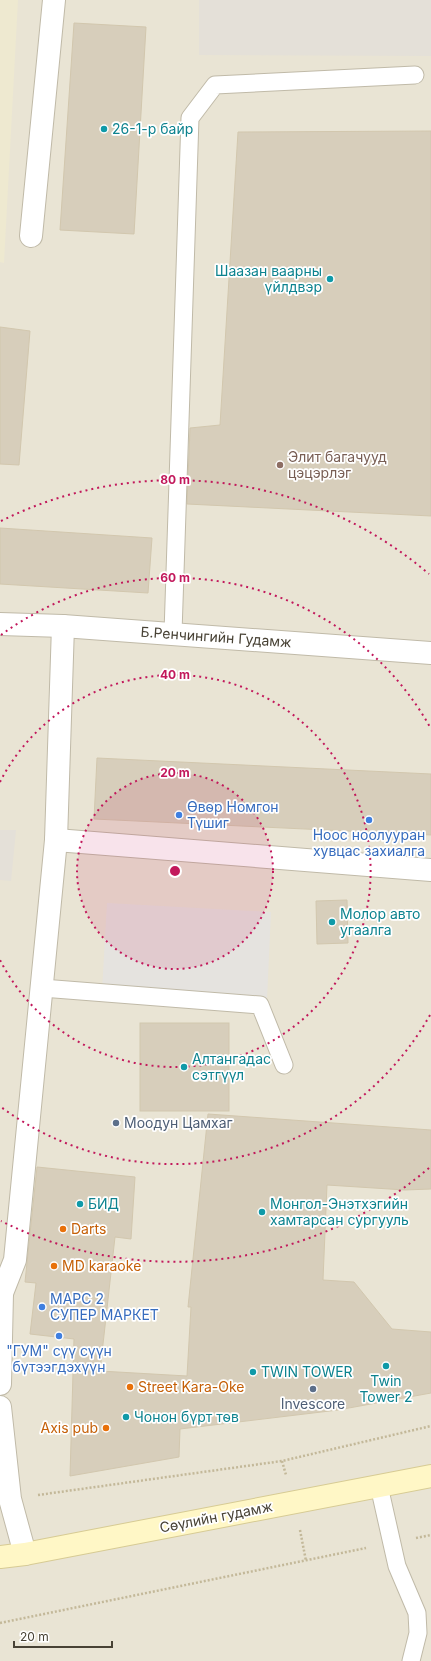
<svg xmlns="http://www.w3.org/2000/svg" width="431" height="1661" font-family="Inter,sans-serif">
  <style>
    .residential { fill: #e9e4d4 }
    .industrial { fill: #e4e0d8 }
    .education { fill: #eee9d0 }
    .parking { fill: #e5e3df }
    .building { fill: #d7cebb; stroke: #d2c7ae }
    .lines { fill: none; stroke-linecap: round; stroke-linejoin: round }
    .service-casing { stroke: #c0baa8; stroke-width: 19 }
    .minor-casing { stroke: #c0baa8; stroke-width: 24 }
    .secondary-casing { stroke: #d7cb94; stroke-width: 24 }
    .path { stroke: #c3b899; stroke-width: 2.5; stroke-dasharray: 2 2; stroke-linecap: butt }
    .service { stroke: #fff; stroke-width: 17 }
    .minor { stroke: #fff; stroke-width: 22 }
    .secondary { stroke: #fff7c6; stroke-width: 22 }
    .ring { fill: none; stroke: #c2185b; stroke-width: 2; stroke-dasharray: 2 4 }
    .culture-dot { fill: #0f9aa8; stroke: #fff; stroke-width: 1.5 }
    .education-dot { fill: #8d6e63; stroke: #fff; stroke-width: 1.5 }
    .shop-dot { fill: #3f7fe0; stroke: #fff; stroke-width: 1.5 }
    .service-dot { fill: #5c6f8a; stroke: #fff; stroke-width: 1.5 }
    .food-dot { fill: #e8710a; stroke: #fff; stroke-width: 1.5 }
    .labels { text-anchor: middle; stroke-width: 3.5; stroke-linejoin: round; paint-order: stroke }
    .culture-label { font-size: 14px; fill: #0d838f; stroke: #fff; text-anchor: start }
    .education-label { font-size: 14px; fill: #785e54; stroke: #fff; text-anchor: start }
    .street-label { font-size: 14px; fill: #484235; stroke: #fff }
    .shop-label { font-size: 14px; fill: #366cbe; stroke: #fff; text-anchor: start }
    .service-label { font-size: 14px; fill: #4e5e75; stroke: #fff; text-anchor: start }
    .food-label { font-size: 14px; fill: #c56008; stroke: #fff; text-anchor: start }
    .centre { fill: #c2185b; stroke: #fff; stroke-width: 2 }
    .ring-label { font-size: 12px; text-anchor: middle; font-weight: bold; fill: #c2185b; stroke: #fff; stroke-width: 3.5; stroke-linejoin: round; paint-order: stroke }
  </style>
  <rect width="100%" height="100%" fill="#f4f1e7"/>
  <rect class="residential" x="0" y="0" width="431" height="1661"/>
  <g class="industrial">
    <polygon points="199,0 431,0 431,56 199,55"/>
    <polygon points="0,830 16,830 11,881 0,880"/>
  </g>
  <polygon class="education" points="0,0 18,0 4,263 0,262"/>
  <polygon class="parking" points="107,903 271,912 267,999 102,991"/>
  <g class="building">
    <polygon points="74,23 146,27 134,234 60,230"/>
    <polygon points="431,131 431,516 187,504 190,428 220,425 238,132"/>
    <polygon points="0,327 30,331 19,465 0,464"/>
    <polygon points="0,528 152,538 148,593 0,584"/>
    <polygon points="97,758 431,774 431,835 94,819"/>
    <polygon points="347,900 348,943 317,944 316,901"/>
    <rect x="140" y="1023" width="89" height="88"/>
    <polygon points="208,1114 431,1130 431,1189 405,1190 327,1185 323,1280 354,1282 392,1329 431,1332 431,1393 338,1410 180,1429 179,1457 70,1476 74,1339 30,1334 36,1283 25,1282 37,1167 135,1177 131,1239 115,1237 100,1371 187,1376 191,1307 188,1307"/>
  </g>
  <g class="lines">
    <defs>
      <g id="service">
        <polyline points="173,633 190,118 215,85 415,75"/>
        <polyline points="42,988 260,1005 284,1065"/>
        <polyline points="379,1486 397,1566 417,1613 418,1633 411,1661"/>
      </g>
      <g id="minor">
        <polyline points="31,236 54,0"/>
        <polyline points="0,624 63,626 431,653"/>
        <polyline points="56,840 431,870"/>
        <polyline points="0,1292 2,1293 0,1384"/>
        <polyline points="2,1293 15,1260 56,840 63,626"/>
        <polyline points="0,1407 10,1499 25,1554"/>
      </g>
      <polyline id="secondary" points="0,1557 25,1554 431,1476"/>
    </defs>
    <use href="#service" class="service-casing"/>
    <use href="#minor" class="minor-casing"/>
    <use href="#secondary" class="secondary-casing"/>
    <g class="path">
      <polyline points="282,1461 286,1475"/>
      <polyline points="38,1495 282,1461 431,1426"/>
      <polyline points="300,1530 306,1561"/>
      <polyline points="416,1538 431,1535"/>
      <polyline points="0,1623 366,1548"/>
    </g>
    <use href="#service" class="service"/>
    <use href="#minor" class="minor"/>
    <use href="#secondary" class="secondary"/>
  </g>
  <circle cx="175" cy="871" r="98" fill="#c2185b" fill-opacity=".12"/>
  <g class="ring">
    <circle cx="175" cy="871" r="98"/>
    <path d="M0 782A196 196 0 1 1 0 960"/>
    <path d="M430 1015A293 293 0 0 1 1 1107M1 635A293 293 0 0 1 430 727"/>
    <path d="M429 1168A391 391 0 0 1 1 1221M1 521A391 391 0 0 1 429 574"/>
  </g>
  <g class="culture-dot">
    <circle cx="104" cy="129" r="4"/>
    <circle cx="330" cy="279" r="4"/>
    <circle cx="332" cy="922" r="4"/>
    <circle cx="184" cy="1067" r="4"/>
    <circle cx="80" cy="1204" r="4"/>
    <circle cx="262" cy="1212" r="4"/>
    <circle cx="386" cy="1366" r="4"/>
    <circle cx="253" cy="1372" r="4"/>
    <circle cx="126" cy="1417" r="4"/>
  </g>
  <circle class="education-dot" cx="280" cy="465" r="4"/>
  <g class="shop-dot">
    <circle cx="179" cy="815" r="4"/>
    <circle cx="369" cy="820" r="4"/>
    <circle cx="42" cy="1307" r="4"/>
    <circle cx="59" cy="1336" r="4"/>
  </g>
  <g class="service-dot">
    <circle cx="116" cy="1123" r="4"/>
    <circle cx="313" cy="1389" r="4"/>
  </g>
  <g class="food-dot">
    <circle cx="63" cy="1229" r="4"/>
    <circle cx="54" cy="1266" r="4"/>
    <circle cx="130" cy="1387" r="4"/>
    <circle cx="106" cy="1428" r="4"/>
  </g>
  <g class="labels">
    <g class="culture-label">
      <text x="112" y="134">26-1-р байр</text>
      <text x="322" y="276" text-anchor="end">Шаазан ваарны<tspan x="322" dy="16">үйлдвэр</tspan></text>
      <text x="340" y="919">Молор авто<tspan x="340" dy="16">угаалга</tspan></text>
      <text x="192" y="1064">Алтангадас<tspan x="192" dy="16">сэтгүүл</tspan></text>
      <text x="88" y="1209">БИД</text>
      <text x="270" y="1209">Монгол-Энэтхэгийн<tspan x="270" dy="16">хамтарсан сургууль</tspan></text>
      <text x="261" y="1377">TWIN TOWER</text>
      <text x="386" y="1386" text-anchor="middle">Twin<tspan x="386" dy="16">Tower 2</tspan></text>
      <text x="134" y="1422">Чонон бүрт төв</text>
    </g>
    <g class="education-label">
      <text x="288" y="462">Элит багачууд<tspan x="288" dy="16">цэцэрлэг</tspan></text>
    </g>
    <g class="street-label">
      <text transform="translate(216 637) rotate(4)" y="5">Б.Ренчингийн Гудамж</text>
      <text transform="translate(216 1517) rotate(-11)" y="5">Сөүлийн гудамж</text>
    </g>
    <g class="shop-label">
      <text x="187" y="812">Өвөр Номгон<tspan x="187" dy="16">Түшиг</tspan></text>
      <text x="369" y="840" text-anchor="middle">Ноос ноолууран<tspan x="369" dy="16">хувцас захиалга</tspan></text>
      <text x="50" y="1304">МАРС 2<tspan x="50" dy="16">СУПЕР МАРКЕТ</tspan></text>
      <text x="59" y="1356" text-anchor="middle">"ГУМ" сүү сүүн<tspan x="59" dy="16">бүтээгдэхүүн</tspan></text>
    </g>
    <g class="service-label">
      <text x="124" y="1128">Моодун Цамхаг</text>
      <text x="313" y="1409" text-anchor="middle">Invescore</text>
    </g>
    <g class="food-label">
      <text x="71" y="1234">Darts</text>
      <text x="62" y="1271">MD karaoke</text>
      <text x="138" y="1392">Street Kara-Oke</text>
      <text x="98" y="1433" text-anchor="end">Axis pub</text>
    </g>
  </g>
  <circle cx="175" cy="871" r="6" class="centre"/>
  <g class="ring-label">
    <text x="175" y="484">80 m</text>
    <text x="175" y="582">60 m</text>
    <text x="175" y="679">40 m</text>
    <text x="175" y="777">20 m</text>
  </g>
  <path d="M14 1641v6h98v-6" fill="none" stroke="#484235" stroke-width="2"/>
  <text x="20" y="1641" font-size="12" fill="#484235" stroke="#ffffff" stroke-width="3" paint-order="stroke">20 m</text>
</svg>
